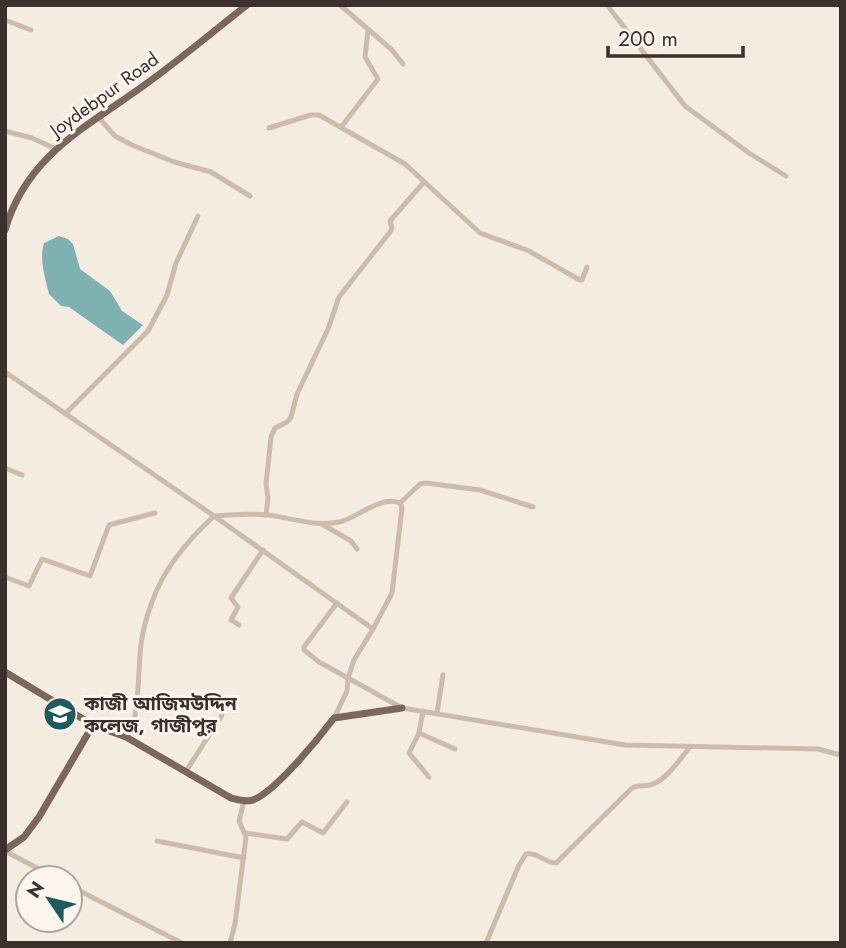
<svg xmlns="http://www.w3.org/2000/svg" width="846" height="948" font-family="Jost,'Noto Sans Bengali',sans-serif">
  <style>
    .water { fill: #7fb0b2 }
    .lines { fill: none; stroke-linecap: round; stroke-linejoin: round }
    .minor { stroke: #cdbbac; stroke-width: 5 }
    .major { stroke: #7d675c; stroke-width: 7 }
    .labels { text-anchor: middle; stroke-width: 6; stroke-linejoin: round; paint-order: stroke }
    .street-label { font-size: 19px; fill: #3b302b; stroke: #fbf5ee }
    .poi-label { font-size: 19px; font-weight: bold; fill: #3b302b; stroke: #fbf5ee; text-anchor: start }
  </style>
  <rect width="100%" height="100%" fill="#f4ebe1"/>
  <path class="water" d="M59,236L68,239L73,244L80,269L110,291L122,311L143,325L123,345L69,307L61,306L49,294C45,277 39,260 44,243Z"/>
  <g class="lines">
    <g class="minor">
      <polyline points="340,5 392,50 403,64"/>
      <polyline points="607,5 685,106 749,153 786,176"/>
      <polyline points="5,20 31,30"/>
      <polyline points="99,118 115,136 132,145 174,162 211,172 250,196"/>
      <polyline points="342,126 378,79 365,57 368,31"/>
      <polyline points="269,128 311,115 319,115 405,164 480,233 529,251 578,279 582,280 587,267"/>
      <polyline points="5,131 32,138 56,149"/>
      <polyline points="5,372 214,516 373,629 354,660 348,678 402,708 625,745 818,749 841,755"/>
      <polyline points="65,414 148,331 167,295 176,263 198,216"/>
      <polyline points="5,468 22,475"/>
      <polyline points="400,503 420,484 426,483 480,490 533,507"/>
      <polyline points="266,515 268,498 266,484 271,437 275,428 287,422 291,417 297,394 328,329 339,297 390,232 392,228 390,221 424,182"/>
      <polyline points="320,523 351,541 357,549"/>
      <polyline points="5,577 29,586 42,559 90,576 109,525 155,513"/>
      <polyline points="239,625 231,620 238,607 231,598 263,550"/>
      <polyline points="423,711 419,733 409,753 429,777"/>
      <polyline points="437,713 443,675"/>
      <polyline points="334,718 347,691 348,678 319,662 304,650 304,647 337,603"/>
      <polyline points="419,733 455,749"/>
      <path d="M126,737C140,727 138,663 141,644C143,630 147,615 152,602C163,570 189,539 214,516C232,515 251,513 268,515C291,518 316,527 339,522C358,518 380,495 400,503L402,508L392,593L373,629"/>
      <polyline points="186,771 221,717 224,707 218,702"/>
      <polyline points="245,833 287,839 302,822 323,833 347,802"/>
      <polyline points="157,841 244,858"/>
      <polyline points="5,851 56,878"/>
      <polyline points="70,886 182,943"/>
      <polyline points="230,943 235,924 246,837 239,821 244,801"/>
      <path d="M486,943L519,865L526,854C538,852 545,863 556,863L631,789C639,783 644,788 653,784C668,778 679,760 690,747"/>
    </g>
    <g class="major">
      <path d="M5,230C27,153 91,125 150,81C183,57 215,30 247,5"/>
      <path d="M5,672L93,725L126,737L231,798C239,800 245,802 253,800C275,792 319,738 334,718L402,708"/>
      <polyline points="5,850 24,837 39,817 93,725"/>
    </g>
  </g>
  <defs>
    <symbol id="university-disc" viewBox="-11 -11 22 22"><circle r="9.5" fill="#1f5a5e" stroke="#fbf5ee"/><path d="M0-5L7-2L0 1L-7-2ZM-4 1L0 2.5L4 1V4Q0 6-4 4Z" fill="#fff"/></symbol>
  </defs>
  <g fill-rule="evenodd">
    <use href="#university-disc" x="41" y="695" width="38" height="38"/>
  </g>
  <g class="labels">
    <g class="street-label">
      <text transform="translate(104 94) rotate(-36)" y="7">Joydebpur Road</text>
    </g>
    <g class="poi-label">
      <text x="84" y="710">কাজী আজিমউদ্দিন<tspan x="84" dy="22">কলেজ, গাজীপুর</tspan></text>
    </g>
  </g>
  <rect width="846" height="948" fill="none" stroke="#3b302b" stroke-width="14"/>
  <g transform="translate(49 899) rotate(305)"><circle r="33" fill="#fbf5ee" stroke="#aea6a0" stroke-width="2"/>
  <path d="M0-5L12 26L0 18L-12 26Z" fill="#1f5a5e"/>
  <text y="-10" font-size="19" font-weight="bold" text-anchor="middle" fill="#3b302b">N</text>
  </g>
  <path d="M608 46v10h135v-10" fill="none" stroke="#3b302b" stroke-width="3.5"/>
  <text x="618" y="46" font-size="21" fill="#3b302b" stroke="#fbf5ee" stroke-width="5" paint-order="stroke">200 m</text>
</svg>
